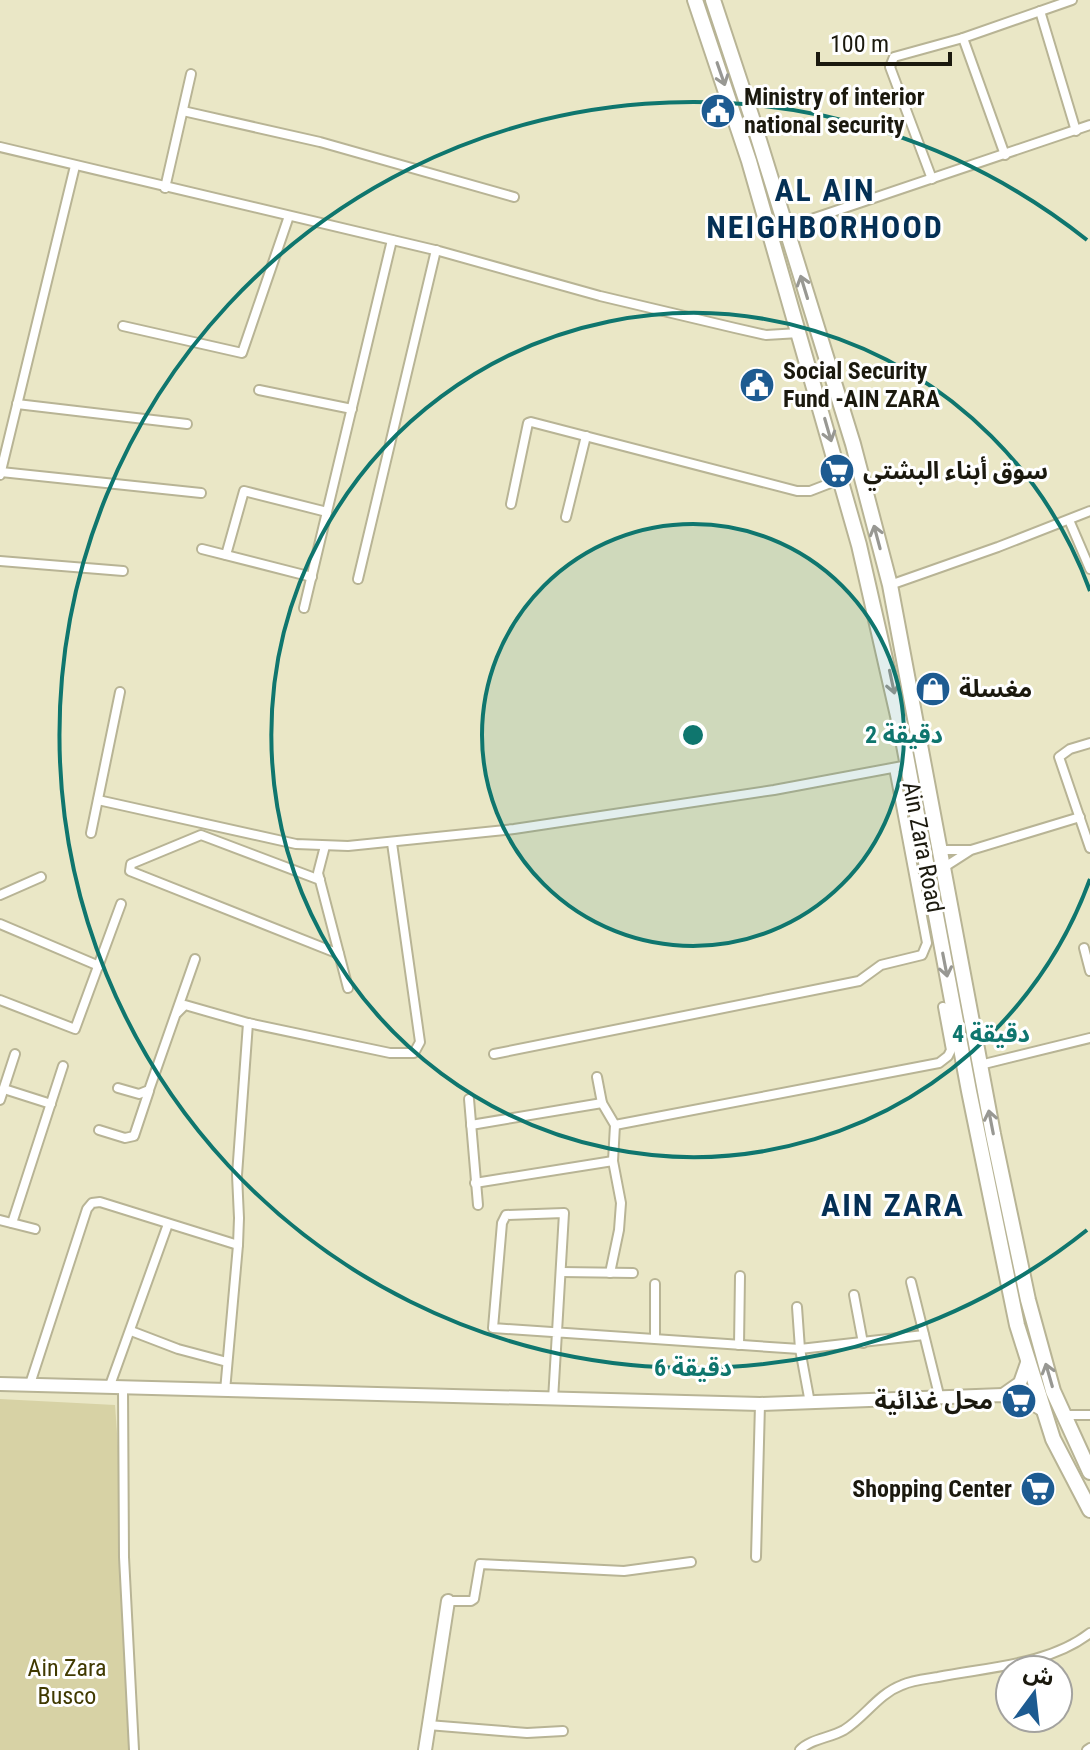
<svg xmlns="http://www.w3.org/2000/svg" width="1090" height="1750" font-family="'Roboto Condensed','Noto Sans Arabic',sans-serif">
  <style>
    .green { fill: #d7d2a5 }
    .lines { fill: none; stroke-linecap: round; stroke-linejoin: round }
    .street-casing { stroke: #b8b495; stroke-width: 12 }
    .secondary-casing { stroke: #b8b495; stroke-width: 16 }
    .primary-casing { stroke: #b8b495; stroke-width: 18 }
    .street { stroke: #fff; stroke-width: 8 }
    .secondary { stroke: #fff; stroke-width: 12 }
    .primary { stroke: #fff; stroke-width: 14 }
    .oneway { stroke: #989893 }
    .ring { fill: none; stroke: #0f766e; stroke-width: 4 }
    .labels { text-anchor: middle; stroke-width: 6; stroke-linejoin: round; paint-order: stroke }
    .poi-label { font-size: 24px; font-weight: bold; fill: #1b190e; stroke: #fff; text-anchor: start }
    .street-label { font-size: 24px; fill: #1b190e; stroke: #fff }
    .park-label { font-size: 24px; fill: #403900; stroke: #fff }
    .district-label { font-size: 32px; font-weight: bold; letter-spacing: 2px; fill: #043055; stroke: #fff }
    .centre { fill: #0f766e; stroke: #fff; stroke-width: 4 }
    .ring-label { font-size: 24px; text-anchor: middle; font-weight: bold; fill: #0f766e; stroke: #fff; stroke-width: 6; stroke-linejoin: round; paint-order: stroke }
  </style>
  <rect width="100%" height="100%" fill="#eae7c6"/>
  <polygon class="green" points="0,1399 115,1405 140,1750 0,1750"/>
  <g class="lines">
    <defs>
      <g id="street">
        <polyline points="1040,11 1076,131"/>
        <polyline points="963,38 1005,155"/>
        <polyline points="183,111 320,142 514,197"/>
        <polyline points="0,147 439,251 600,296 735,328 766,335 799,333"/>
        <polyline points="932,179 890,67 894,57 963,38 1072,0"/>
        <polyline points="165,188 191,74"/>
        <polyline points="785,228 1090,125"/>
        <polyline points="123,326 242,353 289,216"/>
        <polyline points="259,390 352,409"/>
        <polyline points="17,404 187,424"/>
        <polyline points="1,472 201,493"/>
        <polyline points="0,475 75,166"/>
        <polyline points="511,504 528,423 531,422 797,491 810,491 841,479"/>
        <polyline points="566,517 586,436"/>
        <polyline points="1069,520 1090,569"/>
        <polyline points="202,549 312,577"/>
        <polyline points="226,555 244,491 327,512"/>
        <polyline points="0,561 123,571"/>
        <polyline points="358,579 436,250"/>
        <polyline points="890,585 998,547 1090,511"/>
        <polyline points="304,608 392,240"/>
        <polyline points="1090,743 1070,749 1059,757 1090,848"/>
        <polyline points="98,800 296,844 348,846 514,829 774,790 908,765"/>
        <polyline points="91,833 120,692"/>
        <polyline points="325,846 318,873 348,988"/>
        <polyline points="939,850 970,850"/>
        <polyline points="943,868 971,850 1080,817"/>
        <polyline points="320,880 201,835 131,864 130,871 339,954"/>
        <polyline points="0,895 41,877"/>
        <polyline points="0,924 99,966"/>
        <polyline points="1084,948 1090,971"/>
        <polyline points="0,1000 75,1029 121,904"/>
        <polyline points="177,1013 185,1005 248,1023 390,1053 414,1053 420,1042 392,843"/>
        <polyline points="494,1054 859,981 881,965 922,955 927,943 894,768"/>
        <polyline points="980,1065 1090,1038"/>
        <polyline points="597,1077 602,1103 615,1125 613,1161 621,1203 619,1230 610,1273"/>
        <polyline points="118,1088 139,1094 149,1090 195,959"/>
        <polyline points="4,1089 51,1104"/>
        <polyline points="469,1099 478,1205"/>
        <polyline points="0,1100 15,1054"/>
        <polyline points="471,1125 602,1103"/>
        <polyline points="615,1125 939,1063 948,1056 951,1050 943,1007"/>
        <polyline points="99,1130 125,1138 134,1136 149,1091"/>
        <polyline points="475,1183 613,1161"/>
        <polyline points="0,1220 35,1229"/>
        <polyline points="12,1223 63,1066"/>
        <polyline points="561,1272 633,1273"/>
        <polyline points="911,1282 940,1399"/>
        <polyline points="854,1295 863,1343"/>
        <polyline points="797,1307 800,1349 810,1403"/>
        <polyline points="131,1331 178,1349 227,1362"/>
        <polyline points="655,1338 655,1284"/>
        <polyline points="739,1345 740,1276"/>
        <polyline points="30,1384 87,1209 92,1203 100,1202 238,1245"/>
        <polyline points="109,1388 168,1224"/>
        <polyline points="123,1389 124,1557 134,1750"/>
        <polyline points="225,1391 238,1245 239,1218 237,1175 248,1023"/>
        <polyline points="553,1400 564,1213 506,1215 502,1223 493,1328 800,1349 924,1335"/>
        <polyline points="1063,1415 1090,1415"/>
        <polyline points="756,1557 760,1404"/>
        <polyline points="448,1601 471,1601 474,1599 480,1564 624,1571 691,1562"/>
        <polyline points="428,1725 527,1733 563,1731"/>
        <path d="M800,1750C810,1739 830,1738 844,1730C865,1717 878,1694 902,1685C913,1680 926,1679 938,1677C988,1667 1049,1665 1090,1633"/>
        <polyline points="1087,1750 1090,1748"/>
      </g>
      <g id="secondary">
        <polyline points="0,1384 760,1404 1003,1395 1028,1401 1043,1410"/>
        <polyline points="1003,1395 1020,1383 1027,1363"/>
        <polyline points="425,1750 448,1601"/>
      </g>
      <g id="primary">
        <polyline points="695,0 749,161 859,545 901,729 969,1091 1017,1325 1053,1439 1090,1510"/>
        <polyline points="713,0 754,124 853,444 890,585 993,1134 1028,1300 1053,1391 1090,1472"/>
      </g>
    </defs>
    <use href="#street" class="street-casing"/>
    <use href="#secondary" class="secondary-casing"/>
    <use href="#primary" class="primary-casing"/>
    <use href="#street" class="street"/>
    <use href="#secondary" class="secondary"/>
    <use href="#primary" class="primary"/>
  </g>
  <defs><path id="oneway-shaft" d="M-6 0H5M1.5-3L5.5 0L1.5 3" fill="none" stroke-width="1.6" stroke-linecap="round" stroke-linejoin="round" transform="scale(2)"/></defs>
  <g class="oneway">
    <use href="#oneway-shaft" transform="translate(721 74) rotate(71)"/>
    <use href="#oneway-shaft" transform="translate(804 287) rotate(-107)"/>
    <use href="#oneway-shaft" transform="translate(828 430) rotate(74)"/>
    <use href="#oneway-shaft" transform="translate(877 537) rotate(-105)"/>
    <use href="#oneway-shaft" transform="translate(892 682) rotate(78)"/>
    <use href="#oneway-shaft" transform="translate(945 965) rotate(79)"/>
    <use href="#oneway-shaft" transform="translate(991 1122) rotate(-101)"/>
    <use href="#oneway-shaft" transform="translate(1049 1375) rotate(-106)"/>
  </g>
  <circle cx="693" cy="735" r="211" fill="#0f766e" fill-opacity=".12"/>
  <g class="ring">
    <circle cx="693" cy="735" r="211"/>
    <path d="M1090 879A422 422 0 1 1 1090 591"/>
    <path d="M1087 1230A633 633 0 1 1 1087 240"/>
  </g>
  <defs>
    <symbol id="civic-disc" viewBox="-11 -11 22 22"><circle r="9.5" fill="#1d5b91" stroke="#fff"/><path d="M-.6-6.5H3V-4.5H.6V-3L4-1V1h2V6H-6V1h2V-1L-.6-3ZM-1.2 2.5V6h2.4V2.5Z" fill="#fff"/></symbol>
    <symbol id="supermarket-disc" viewBox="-11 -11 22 22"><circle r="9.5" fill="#1d5b91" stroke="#fff"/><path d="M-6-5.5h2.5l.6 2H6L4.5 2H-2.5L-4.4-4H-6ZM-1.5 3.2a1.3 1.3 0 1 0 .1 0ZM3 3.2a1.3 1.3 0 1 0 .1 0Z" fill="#fff"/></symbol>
    <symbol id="shop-disc" viewBox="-11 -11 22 22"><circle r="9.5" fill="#1d5b91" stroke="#fff"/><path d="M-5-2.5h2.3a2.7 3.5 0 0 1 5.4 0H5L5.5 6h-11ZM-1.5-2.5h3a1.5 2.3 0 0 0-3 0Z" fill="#fff"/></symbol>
  </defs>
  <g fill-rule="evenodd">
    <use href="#civic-disc" x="698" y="91" width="40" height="40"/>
    <use href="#civic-disc" x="737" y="365" width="40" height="40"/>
    <use href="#supermarket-disc" x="817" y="451" width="40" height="40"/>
    <use href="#shop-disc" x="913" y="669" width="40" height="40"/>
    <use href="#supermarket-disc" x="999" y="1381" width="40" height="40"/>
    <use href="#supermarket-disc" x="1018" y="1469" width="40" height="40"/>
  </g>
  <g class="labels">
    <g class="poi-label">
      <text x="744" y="105">Ministry of interior<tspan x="744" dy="28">national security</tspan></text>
      <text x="783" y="379">Social Security<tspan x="783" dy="28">Fund -AIN ZARA</tspan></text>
      <text x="863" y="479">سوق أبناء البشتي</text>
      <text x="959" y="697">مغسلة</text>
      <text x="993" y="1409" text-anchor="end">محل غذائية</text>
      <text x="1012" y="1497" text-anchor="end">Shopping Center</text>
    </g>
    <g class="street-label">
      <text transform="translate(923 847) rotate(79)" y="8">Ain Zara Road</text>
    </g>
    <g class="park-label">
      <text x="67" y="1676">Ain Zara<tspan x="67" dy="28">Busco</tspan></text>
    </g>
    <g class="district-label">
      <text x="825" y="201">AL AIN<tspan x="825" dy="37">NEIGHBORHOOD</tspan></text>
      <text x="893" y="1216">AIN ZARA</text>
    </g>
  </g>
  <circle cx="693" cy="735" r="12" class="centre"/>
  <g class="ring-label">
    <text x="904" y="743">2 دقيقة</text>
    <text x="991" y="1042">4 دقيقة</text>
    <text x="693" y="1376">6 دقيقة</text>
  </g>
  <g transform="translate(1034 1694) rotate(15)"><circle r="38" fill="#ffffff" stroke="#a4a39f" stroke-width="2"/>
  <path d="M0-6L14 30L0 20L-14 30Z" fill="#1d5b91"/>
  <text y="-12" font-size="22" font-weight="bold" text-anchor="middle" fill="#1b190e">ش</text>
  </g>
  <path d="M818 52v12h132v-12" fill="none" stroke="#1b190e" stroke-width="4"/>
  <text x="830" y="52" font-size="24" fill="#1b190e" stroke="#ffffff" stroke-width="6" paint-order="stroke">100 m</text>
</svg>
